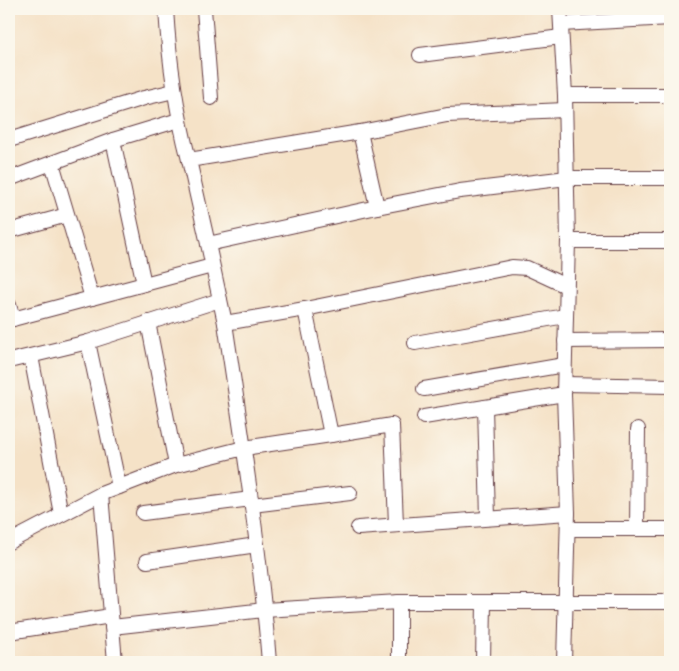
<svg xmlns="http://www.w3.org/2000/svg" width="679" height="671" font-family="'Patrick Hand',sans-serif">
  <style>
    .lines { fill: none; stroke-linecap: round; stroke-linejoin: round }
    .minor-casing { stroke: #643c42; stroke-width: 16 }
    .minor { stroke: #fff; stroke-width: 14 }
  </style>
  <rect width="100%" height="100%" fill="#fbf7ec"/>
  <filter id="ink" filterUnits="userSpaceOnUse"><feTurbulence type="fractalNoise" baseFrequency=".02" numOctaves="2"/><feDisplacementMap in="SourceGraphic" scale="10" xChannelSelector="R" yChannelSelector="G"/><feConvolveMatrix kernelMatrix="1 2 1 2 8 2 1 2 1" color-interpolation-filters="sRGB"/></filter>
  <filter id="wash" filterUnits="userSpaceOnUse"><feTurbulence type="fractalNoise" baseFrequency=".0096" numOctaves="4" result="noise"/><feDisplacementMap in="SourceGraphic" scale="20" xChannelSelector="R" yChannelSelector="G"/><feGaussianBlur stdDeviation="1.12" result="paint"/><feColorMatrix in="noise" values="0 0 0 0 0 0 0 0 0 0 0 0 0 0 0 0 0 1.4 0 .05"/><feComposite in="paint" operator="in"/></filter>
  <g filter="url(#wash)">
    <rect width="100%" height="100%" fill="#f5e2c7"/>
  </g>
  <g filter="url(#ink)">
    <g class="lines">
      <defs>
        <g id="minor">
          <path d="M166,9C169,60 176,110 189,160"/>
          <polyline points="204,9 211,98"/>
          <polyline points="560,9 565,95 568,241 564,394 568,513 564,662"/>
          <polyline points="561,24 670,18"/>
          <polyline points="420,55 561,37"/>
          <polyline points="565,95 670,95"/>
          <polyline points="565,110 447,115 360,132 189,160 208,244 377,207 460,191 567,178 670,178"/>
          <polyline points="360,132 377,207"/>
          <polyline points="9,140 144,98 174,91"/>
          <polyline points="113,140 144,284"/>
          <polyline points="52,163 92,298"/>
          <polyline points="9,179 113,140 179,120"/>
          <polyline points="9,231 67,215"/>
          <polyline points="568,241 670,241"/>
          <polyline points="208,244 225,323 305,309 331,435 392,425 396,524"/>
          <polyline points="9,305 13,319"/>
          <polyline points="305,309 512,267 527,268 566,286"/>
          <polyline points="9,320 212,266"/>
          <polyline points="148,322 176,465"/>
          <path d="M225,323C242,436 260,548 269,662"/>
          <polyline points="565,341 670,340"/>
          <polyline points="88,342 119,487"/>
          <polyline points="415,343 565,316"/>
          <polyline points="31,356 61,514"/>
          <polyline points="9,361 88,342 220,300"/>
          <polyline points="565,384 670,386"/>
          <polyline points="424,389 564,365"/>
          <polyline points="485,407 488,518"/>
          <polyline points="424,417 564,394"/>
          <polyline points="101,494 115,662"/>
          <polyline points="252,505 350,493"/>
          <polyline points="143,513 251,499"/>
          <polyline points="358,528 568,513"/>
          <polyline points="568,529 670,529"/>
          <polyline points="637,529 638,429"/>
          <polyline points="9,542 101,494 176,465 244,448 331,435"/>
          <polyline points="147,561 257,545"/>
          <polyline points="399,602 399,662"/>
          <polyline points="112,627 264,610 399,602 670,602"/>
          <polyline points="9,632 111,616"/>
          <polyline points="483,662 484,603"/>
        </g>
      </defs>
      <use href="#minor" class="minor-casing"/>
      <use href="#minor" class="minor"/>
    </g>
  </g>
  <rect width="679" height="671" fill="none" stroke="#fbf7ec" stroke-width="30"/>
</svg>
